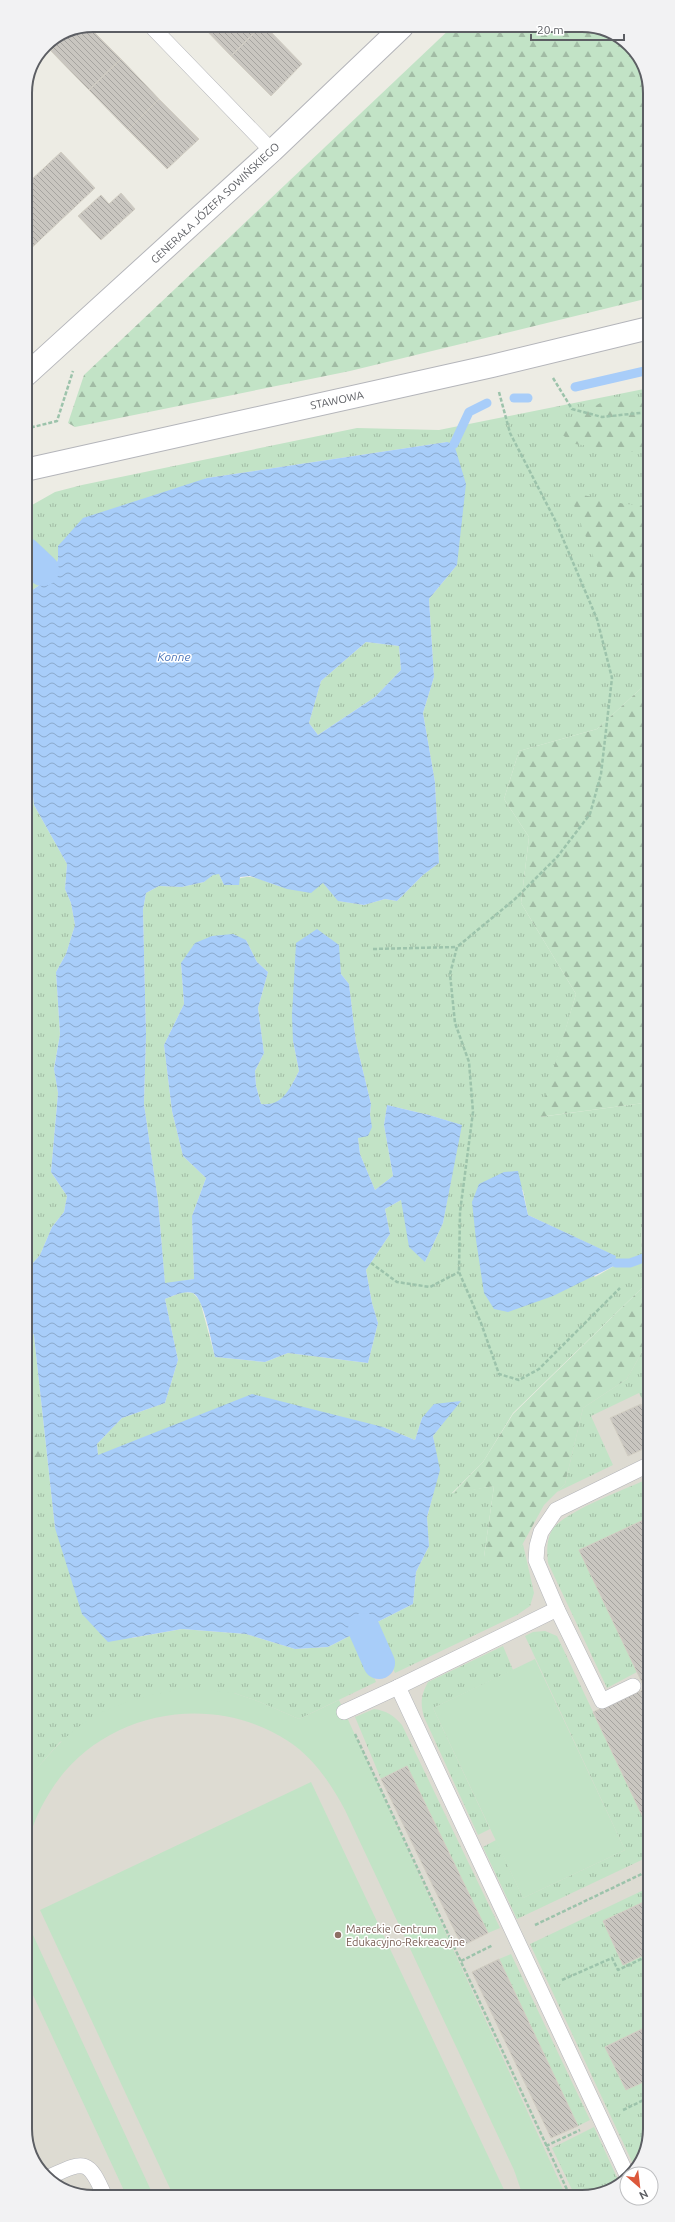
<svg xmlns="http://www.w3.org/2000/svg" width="675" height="2222" font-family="Ubuntu,sans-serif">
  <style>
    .education { fill: #dddbd2 }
    .grass { fill: url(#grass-tufts); fill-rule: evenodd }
    .forest { fill: url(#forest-firs) }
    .pitch { fill: #c2e3c6 }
    .water { fill: url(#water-waves); fill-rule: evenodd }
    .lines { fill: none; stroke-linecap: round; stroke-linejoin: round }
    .stream { stroke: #a8cdf9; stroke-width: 9 }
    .canal { stroke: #a8cdf9; stroke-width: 32 }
    .building { fill: url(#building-back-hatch); stroke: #d2cec3 }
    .lane-casing { stroke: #b4b5ba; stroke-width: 16 }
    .street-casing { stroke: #b4b5ba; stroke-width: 24 }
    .path { stroke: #9cc3ab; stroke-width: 2.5; stroke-dasharray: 4 2; stroke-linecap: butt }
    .lane { stroke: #fff; stroke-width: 15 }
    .street { stroke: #fff; stroke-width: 22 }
    .education-dot { fill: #8d6e63; stroke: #fff; stroke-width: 1.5 }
    .labels { text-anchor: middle; stroke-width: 3; stroke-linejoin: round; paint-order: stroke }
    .street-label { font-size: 11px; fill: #5c5e63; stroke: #fff }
    .education-label { font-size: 11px; fill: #785e54; stroke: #fff; text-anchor: start }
    .water-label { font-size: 12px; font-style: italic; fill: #4d77ba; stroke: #fff }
    .rim { fill: none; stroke: #5c5e63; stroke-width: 2 }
  </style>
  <defs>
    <pattern id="grass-tufts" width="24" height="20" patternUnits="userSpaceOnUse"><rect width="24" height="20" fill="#c2e3c6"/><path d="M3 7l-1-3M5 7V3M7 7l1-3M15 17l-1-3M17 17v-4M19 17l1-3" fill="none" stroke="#a1bba4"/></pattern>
    <pattern id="forest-firs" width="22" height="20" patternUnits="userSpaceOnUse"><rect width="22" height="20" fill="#c2e3c6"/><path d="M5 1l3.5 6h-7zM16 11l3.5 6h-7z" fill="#a1bba4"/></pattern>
    <pattern id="water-waves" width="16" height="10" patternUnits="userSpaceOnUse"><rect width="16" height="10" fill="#a8cdf9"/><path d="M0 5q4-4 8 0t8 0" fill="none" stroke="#8caacd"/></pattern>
    <pattern id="building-back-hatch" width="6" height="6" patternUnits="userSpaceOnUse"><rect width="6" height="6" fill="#c9c6c0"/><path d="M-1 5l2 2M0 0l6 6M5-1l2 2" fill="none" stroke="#a6a4a0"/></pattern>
  </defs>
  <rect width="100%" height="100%" fill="#edece4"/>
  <polygon class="education" points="649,1348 650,2129 633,2174 595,2196 88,2197 48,2180 26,2142 26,1740 34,1729 248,1669 458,1628 543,1401"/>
  <g class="grass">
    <path d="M649,388V681L597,729L519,751L504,799L529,837L521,903L576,994L540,1117L644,1103L649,1100V1217L641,1224L643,1287L513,1413L483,1462L452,1493L494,1486L484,1557L521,1547L523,1544L534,1593L530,1606L517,1615L395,1673L390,1662L371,1670L376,1682L299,1719L260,1702L234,1693L60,1742L32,1774L26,1785V1312L34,1336L55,1528L132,1638L182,1629L246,1634L295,1649L328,1647L413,1604L416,1572L429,1546L427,1518L439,1470L433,1436L460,1401L422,1418L415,1440L383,1427L98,1455L97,1444L122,1418L165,1403L178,1360L165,1299L183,1292L193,1293L200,1301L215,1357L265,1362L288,1353L368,1363L378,1323L372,1303L366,1270L390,1234L385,1209L401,1200L425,1262L443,1223L461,1125L429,1115L387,1105L384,1125L393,1176L375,1190L360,1154L358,1138L371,1127L370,1115L371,1104L356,1042L349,984L341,974L338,945L293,1041L299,1071C289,1089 285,1107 261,1104L256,1086L255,1071L264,1053L258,1008L268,972L257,962L246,940L181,963L184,1004L164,1045L172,1111L183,1156L206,1178L192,1216L194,1279L165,1284L158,1201L144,1104L146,1035L143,910L146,893L159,886L182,887L204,882L213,874H219L224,885C255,869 257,881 286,888C296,891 312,885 323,883L339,901L364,905L385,899L397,901L423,875L439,863L435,782L423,713L434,677L429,599L457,565L447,442L207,478L58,546V559L53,572L46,566L39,575L44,582L25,595V509L55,492L82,485L357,428L439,430ZM479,1184L523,1190L528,1215L615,1256L614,1266L595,1277Z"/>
    <polygon points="366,642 399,646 401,670 375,697 318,735 309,723 321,681"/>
    <polygon points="25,727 34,805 67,864 65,889 71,903 75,925 66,954 56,972 60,1034 54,1068 58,1093 51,1172 67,1196 64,1212 52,1227 40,1255 26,1271"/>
    <polygon points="649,1339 650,1415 639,1393 591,1416 613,1465 557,1492 565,1484 583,1408 627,1379"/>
    <path d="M650,1478V1517L580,1550L637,1672L607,1688L548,1563C547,1552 546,1541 552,1530C563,1512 628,1488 650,1478Z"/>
    <polygon points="545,1631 557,1636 650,1832 650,1856 517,1919 483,1847 496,1840 523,1898 625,1850 525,1636 533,1632"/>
    <path d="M503,1646L513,1670L433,1708L490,1829L478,1835L424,1717C420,1703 421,1695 428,1682Z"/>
    <path d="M374,1709C387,1711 393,1715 402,1725L500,1928L488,1933L407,1766L381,1779L355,1717Z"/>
    <polygon points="650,1887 650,1899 603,1921 623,1965 650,1952 650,2025 605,2047 626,2090 650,2079 650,2129 635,2168 530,1944"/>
    <polygon points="511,1954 590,2120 578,2126 499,1959"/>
    <polygon points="594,2127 619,2182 595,2196 575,2196 552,2148"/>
  </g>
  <g class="forest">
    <polygon points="587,25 627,42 649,80 649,298 350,371 75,427 68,423 84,375 453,26"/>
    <polygon points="649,397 649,457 641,453 575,444 557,431 575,417 604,401"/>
    <polygon points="569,492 625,504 649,506 649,591 642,585 601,577"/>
    <polygon points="649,681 649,1100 644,1103 539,1117 576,994 521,903 529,837 504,799 519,751 597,729"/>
    <polygon points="649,1217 649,1339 627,1379 583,1408 565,1484 544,1505 521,1547 521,1560 491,1561 484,1557 494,1486 452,1494 483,1462 513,1414 643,1287 641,1224"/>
    <polygon points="26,1374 42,1462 26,1472"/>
  </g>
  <g class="pitch">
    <polygon points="535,1659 625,1850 523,1898 433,1708"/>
    <path d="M192,1688L234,1693L260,1702L299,1719L339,1700L566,2196H523L514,2170L345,1810C331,1784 314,1758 288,1741C210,1690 99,1712 50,1792C38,1811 29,1832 26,1854C26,1841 23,1793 27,1784C31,1773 40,1765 47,1757C88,1709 132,1696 192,1688Z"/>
    <polygon points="311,1782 507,2196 174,2197 40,1910"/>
    <polygon points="26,1909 33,1935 154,2197 127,2197 26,1980"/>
  </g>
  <g class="water">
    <path d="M447,442L454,444L466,484L457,565L429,599L434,677L423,713L435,782L439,863L423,875L397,901L385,899L364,905L338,901L323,883L311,893L287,889L250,876L240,877L239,885H224L219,874L213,875L204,882L182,887L159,886L146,893L143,910L146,1035L144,1104L158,1201L165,1283L194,1279L192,1216L206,1178L183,1156L172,1111L164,1045L184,1004L181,963L195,943L212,936L233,934L246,940L257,962L268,972L258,1008L264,1053L255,1071L256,1086L261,1104C283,1107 290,1088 299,1071L293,1041L292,1015L296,943L317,929L339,945L341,974L349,984L356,1042L371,1104L370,1115L372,1127L368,1136L358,1138L360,1154L375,1190L393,1176L384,1125L387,1105L429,1115L462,1125L443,1223L425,1262L409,1247L401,1200L385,1209L390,1234L366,1270L372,1303L378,1323L368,1363L288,1353L265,1362L215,1357C212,1345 204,1298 193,1293C184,1290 173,1296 165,1299L178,1360L165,1403L122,1418L97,1444L98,1455L252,1394L383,1427L415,1440L422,1418L434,1404L461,1401L433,1436L440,1470L427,1517L429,1546L416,1572L413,1604L328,1647L295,1649L246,1634L182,1629L108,1642L82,1614L55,1528L34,1336L26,1312V1271L40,1255L52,1227L64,1212L67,1196L51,1172L58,1093L54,1069L60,1034L56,972L66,954L75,925L71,903L65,889L67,864L34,805L25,727V595L44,582L39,575L46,565L54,571L58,559V546L83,518L207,478ZM366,642L399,646L401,670L375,697L318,735L309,723L321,681Z"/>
    <polygon points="518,1171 528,1215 616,1256 614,1266 553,1296 508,1312 494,1309 484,1293 476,1240 472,1202 479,1184 504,1172"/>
  </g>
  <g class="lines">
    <g class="stream">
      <polyline points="575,387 649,370"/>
      <polyline points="514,398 528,398"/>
      <polyline points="454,444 469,412 487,403"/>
      <polyline points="616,1263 630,1263 649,1256"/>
    </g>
    <g class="canal">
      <polyline points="25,553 43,570"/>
      <polyline points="364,1629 379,1663"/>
    </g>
  </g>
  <g class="building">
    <polygon points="259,28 267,28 302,64 271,96 231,56"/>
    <polygon points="259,28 231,56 205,29"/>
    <polygon points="67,30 72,30 51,51 45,45"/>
    <polygon points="72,30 92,30 121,59 89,90 51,51"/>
    <polygon points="121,59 159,99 128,130 89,90"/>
    <polygon points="159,99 199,139 167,169 128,130"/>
    <polygon points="25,147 29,151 25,155"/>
    <polygon points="61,152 95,188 25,254 25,178 29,182"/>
    <polygon points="121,193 135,209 101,240 78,216 101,195 109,204"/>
    <polygon points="641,1404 650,1422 650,1446 628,1456 610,1418"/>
    <polygon points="650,1517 650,1832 593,1712 645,1689 579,1550"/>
    <polygon points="407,1766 488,1933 462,1946 381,1779"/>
    <polygon points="650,1899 650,1952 623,1965 603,1921"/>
    <polygon points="499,1959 578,2126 551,2138 472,1972"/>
    <polygon points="650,2025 650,2079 626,2090 605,2047"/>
  </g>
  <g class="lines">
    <defs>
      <g id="lane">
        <polyline points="154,29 272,151"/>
        <polyline points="557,1609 536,1560 537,1546 541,1532 556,1510 650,1464"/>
        <polyline points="344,1712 398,1687"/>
        <polyline points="627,2175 398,1687 557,1609 602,1701 633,1686"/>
        <path d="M47,2178C84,2161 88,2157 105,2197"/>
      </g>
      <g id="street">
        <polyline points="25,376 272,151 402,27"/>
        <polyline points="25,470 492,366 649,328"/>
      </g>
    </defs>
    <use href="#lane" class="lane-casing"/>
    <use href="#street" class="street-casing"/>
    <g class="path">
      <polyline points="553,378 572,409 602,417 649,412"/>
      <polyline points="499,392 510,433 555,520 597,619 612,678 601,774 590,814 558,856 515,899 457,947 450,974 455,1023 469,1062 473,1112 460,1212 459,1272 481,1323 499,1374 519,1380 539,1369 620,1288"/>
      <polyline points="25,429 57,421 73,371"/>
      <polyline points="645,598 649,586"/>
      <polyline points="373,949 457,947"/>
      <polyline points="371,1263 397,1282 430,1287 459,1272"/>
      <polyline points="355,1734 570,2196"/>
      <polyline points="535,1925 650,1870"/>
      <polyline points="461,1961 493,1945"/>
      <polyline points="562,1980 612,1958 618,1970 650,1955"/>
      <polyline points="623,2110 650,2097"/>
      <polyline points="546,2146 580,2130"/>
    </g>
    <use href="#lane" class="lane"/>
    <use href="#street" class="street"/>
  </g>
  <circle class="education-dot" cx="338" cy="1935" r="4"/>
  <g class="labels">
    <g class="street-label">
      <text transform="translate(215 203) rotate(-43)" y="4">GENERAŁA JÓZEFA SOWIŃSKIEGO</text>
      <text transform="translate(337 400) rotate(-12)" y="4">STAWOWA</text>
    </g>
    <g class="education-label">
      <text x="346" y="1933">Mareckie Centrum<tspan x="346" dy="13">Edukacyjno-Rekreacyjne</tspan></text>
    </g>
    <g class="water-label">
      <text x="174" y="661">Konne</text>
    </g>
  </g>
  <path d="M0 0H675V2222H0ZM93 32H582A61 61 0 0 1 643 93V2129A61 61 0 0 1 582 2190H93A61 61 0 0 1 32 2129V93A61 61 0 0 1 93 32Z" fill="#f2f2f3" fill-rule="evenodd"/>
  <path class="rim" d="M93 32H582A61 61 0 0 1 643 93V2129A61 61 0 0 1 582 2190H93A61 61 0 0 1 32 2129V93A61 61 0 0 1 93 32Z"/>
  <g transform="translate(639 2186) rotate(152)"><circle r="19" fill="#ffffff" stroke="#bebfc1"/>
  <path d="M0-3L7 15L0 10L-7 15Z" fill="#dc583b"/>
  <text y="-6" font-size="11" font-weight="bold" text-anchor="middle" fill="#5c5e63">N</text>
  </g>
  <path d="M531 34v6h93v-6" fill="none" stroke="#5c5e63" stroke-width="2"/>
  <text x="537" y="34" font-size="12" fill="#5c5e63" stroke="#ffffff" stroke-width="3" paint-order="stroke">20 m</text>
</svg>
